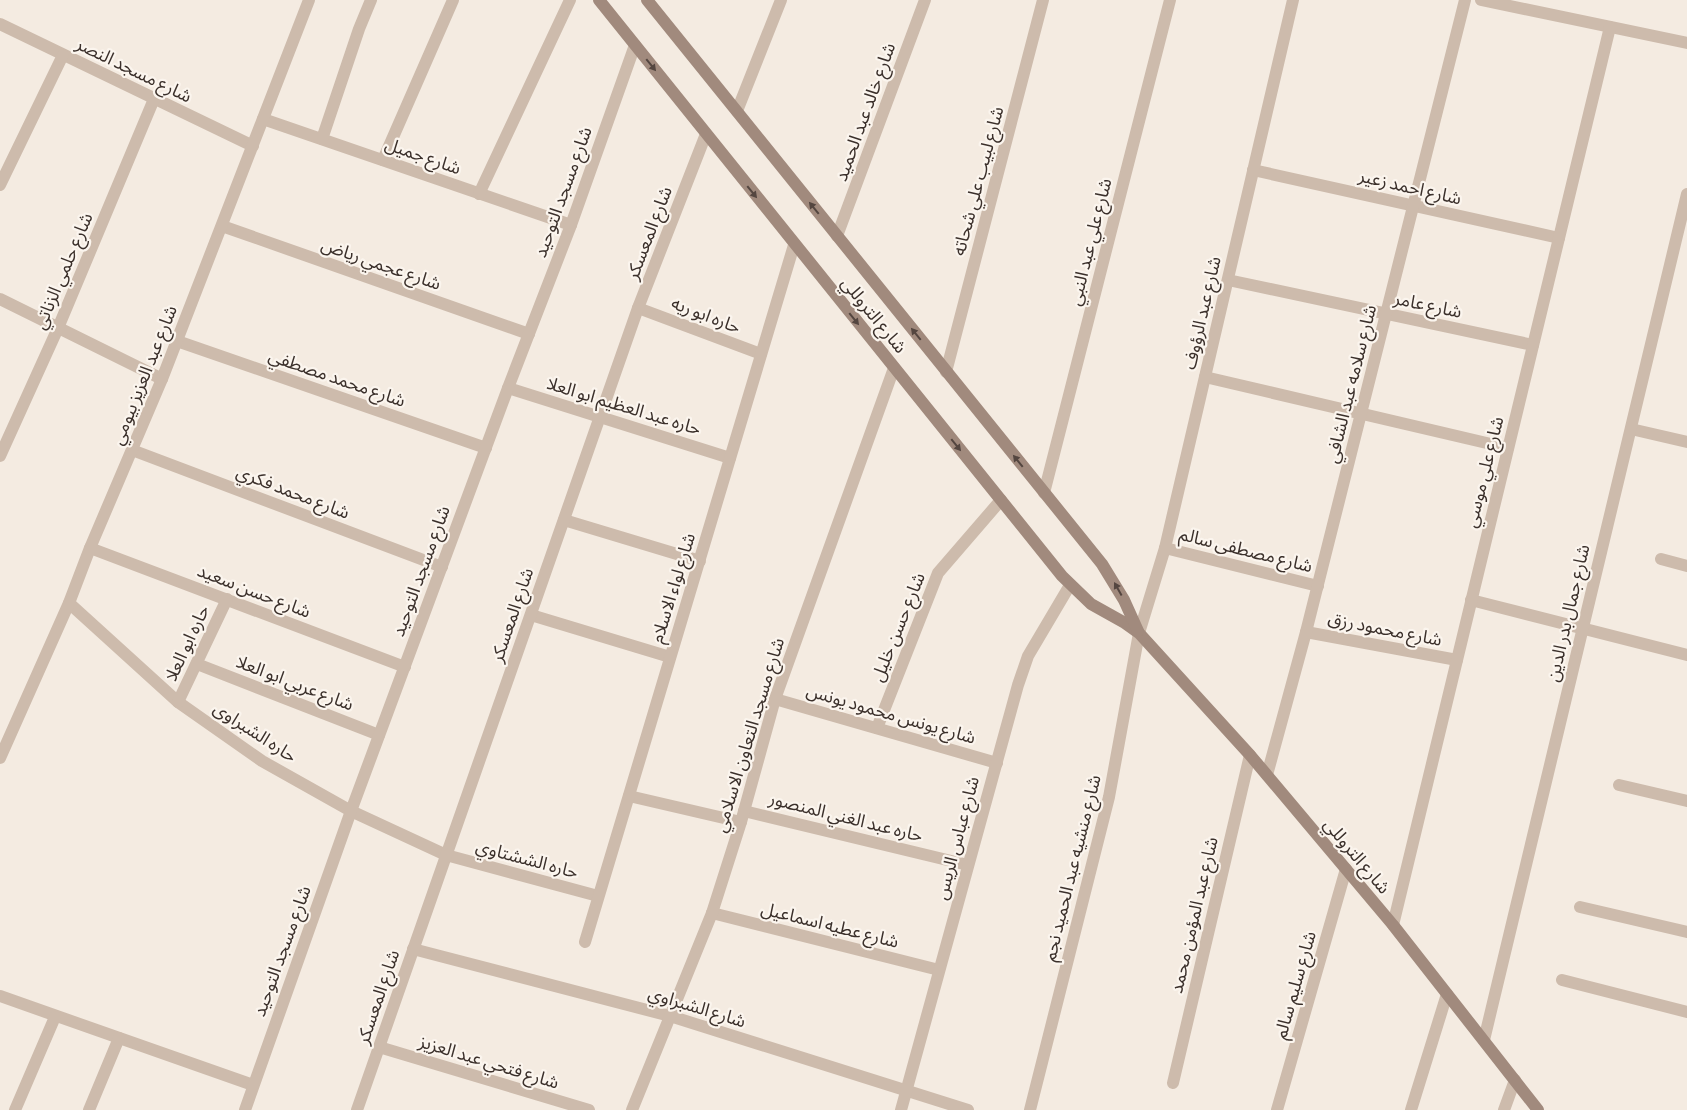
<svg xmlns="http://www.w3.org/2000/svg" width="1687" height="1110" font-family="'Sofia Sans Condensed','Noto Sans Arabic',sans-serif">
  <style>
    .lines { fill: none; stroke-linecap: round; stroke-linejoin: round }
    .street { stroke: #cdbbac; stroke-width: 12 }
    .secondary { stroke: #a18a7d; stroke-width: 12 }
    .oneway { fill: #544640 }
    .labels { text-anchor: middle; stroke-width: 4.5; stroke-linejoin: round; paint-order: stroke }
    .street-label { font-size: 18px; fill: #3b302b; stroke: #fbf5ee }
  </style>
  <rect width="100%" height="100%" fill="#f4ebe1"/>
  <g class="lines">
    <g class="street">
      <polyline points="1481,0 1687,43"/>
      <polyline points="0,24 253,146"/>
      <polyline points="737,111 781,0"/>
      <polyline points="263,119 571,225"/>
      <polyline points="322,139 359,29 371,0"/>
      <polyline points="383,160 453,0"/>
      <polyline points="1253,170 1559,238"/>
      <polyline points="0,185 63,55"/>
      <polyline points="479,194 570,0"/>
      <polyline points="222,226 529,334"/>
      <polyline points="837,236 925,0"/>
      <polyline points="1228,280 1533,345"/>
      <polyline points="0,299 162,379"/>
      <polyline points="638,308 761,354"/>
      <polyline points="177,341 486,448"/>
      <polyline points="946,372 1043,0"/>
      <polyline points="1205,377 1508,448"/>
      <polyline points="508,388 730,458"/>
      <polyline points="1631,429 1687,442"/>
      <polyline points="132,450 442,567"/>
      <polyline points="0,456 58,328 154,99"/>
      <polyline points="1044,493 1170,0"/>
      <polyline points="564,520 700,561"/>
      <polyline points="90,548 405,667"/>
      <polyline points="1165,548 1318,586"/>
      <polyline points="1661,559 1687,566"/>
      <polyline points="1471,600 1687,655"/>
      <polyline points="69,603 178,702 262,761 351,811 446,855 598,896"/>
      <polyline points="531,615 670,657"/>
      <polyline points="1306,632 1457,660"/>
      <polyline points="197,664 379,735"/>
      <polyline points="775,699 997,763"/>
      <polyline points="178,702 227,599"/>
      <polyline points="877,728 938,573 1001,500"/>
      <polyline points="0,758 69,603 90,548 162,379 309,0"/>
      <polyline points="1267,775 1306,632 1465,0"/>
      <polyline points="1619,785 1687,801"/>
      <polyline points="629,796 741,822"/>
      <polyline points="744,811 968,865"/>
      <polyline points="1580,907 1687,932"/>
      <polyline points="712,913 939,970"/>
      <polyline points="1393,925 1610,27"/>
      <polyline points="585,942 794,245"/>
      <polyline points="413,949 670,1016 968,1110"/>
      <polyline points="1562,980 1687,1012"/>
      <polyline points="0,996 253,1085"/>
      <polyline points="1484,1040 1687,194"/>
      <polyline points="379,1047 589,1110"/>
      <polyline points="1173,1083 1250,755"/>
      <polyline points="15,1110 55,1017"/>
      <polyline points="89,1110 119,1038"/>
      <polyline points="245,1110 351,811 508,388 571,225 635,45"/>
      <polyline points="357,1110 638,308 706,134"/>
      <polyline points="632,1110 712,913 741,822 775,699 894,368"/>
      <polyline points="901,1110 1018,685 1028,656 1070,585"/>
      <polyline points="1030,1110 1109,797 1139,633 1165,548 1293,0"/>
      <polyline points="1277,1110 1346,869"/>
      <polyline points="1411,1110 1447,994"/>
      <polyline points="1504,1110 1515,1080"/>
    </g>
    <g class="secondary">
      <polyline points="599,0 1062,576 1091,604 1125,623 1139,633 1250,755 1393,925 1538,1110"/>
      <polyline points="647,0 1102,564 1124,600 1138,631"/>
    </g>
  </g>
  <defs><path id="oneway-solid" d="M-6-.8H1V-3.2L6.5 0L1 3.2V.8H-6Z" transform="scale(1.25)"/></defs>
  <g class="oneway">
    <use href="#oneway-solid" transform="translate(651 65) rotate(51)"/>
    <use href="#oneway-solid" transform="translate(752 192) rotate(51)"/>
    <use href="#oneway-solid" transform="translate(814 208) rotate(-129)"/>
    <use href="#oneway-solid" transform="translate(854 319) rotate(51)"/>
    <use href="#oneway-solid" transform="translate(916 334) rotate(-129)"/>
    <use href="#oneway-solid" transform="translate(956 445) rotate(51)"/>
    <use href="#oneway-solid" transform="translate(1018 461) rotate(-129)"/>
    <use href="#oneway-solid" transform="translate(1118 589) rotate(-119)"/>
  </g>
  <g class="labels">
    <g class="street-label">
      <text transform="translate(134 70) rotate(26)" y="6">شارع مسجد النصر</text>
      <text transform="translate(865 112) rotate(-70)" y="6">شارع خالد عبد الحميد</text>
      <text transform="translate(423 156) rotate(19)" y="6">شارع جميل</text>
      <text transform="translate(978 181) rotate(-75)" y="6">شارع لبيب علي شحاته</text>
      <text transform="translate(1410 187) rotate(13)" y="6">شارع احمد زعير</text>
      <text transform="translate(563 192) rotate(-70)" y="6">شارع مسجد التوحيد</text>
      <text transform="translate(649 233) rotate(-69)" y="6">شارع المعسكر</text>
      <text transform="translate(1090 242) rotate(-76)" y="6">شارع علي عبد النبي</text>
      <text transform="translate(381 264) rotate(19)" y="6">شارع عجمي رياض</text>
      <text transform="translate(63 271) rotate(-67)" y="6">شارع حلمي الزناتي</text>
      <text transform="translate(1428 305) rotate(12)" y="6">شارع عامر</text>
      <text transform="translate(1202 313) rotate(-77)" y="6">شارع عبد الرؤوف</text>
      <text transform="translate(706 315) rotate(21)" y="6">حاره ابو ريه</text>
      <text transform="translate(874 315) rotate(51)" y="6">شارع التروللي</text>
      <text transform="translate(144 375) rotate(-68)" y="6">شارع عبد العزيز بيومي</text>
      <text transform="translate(337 378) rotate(19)" y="6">شارع محمد مصطفي</text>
      <text transform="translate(1351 384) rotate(-76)" y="6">شارع سلامه عبد الشافي</text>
      <text transform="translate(624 406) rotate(17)" y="6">حاره عبد العظيم ابو العلا</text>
      <text transform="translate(1484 472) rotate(-76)" y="6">شارع علي موسي</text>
      <text transform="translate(293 492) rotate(21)" y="6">شارع محمد فكري</text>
      <text transform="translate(1246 550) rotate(14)" y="6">شارع مصطفى سالم</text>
      <text transform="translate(421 571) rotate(-70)" y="6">شارع مسجد التوحيد</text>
      <text transform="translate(673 588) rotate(-73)" y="6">شارع لواء الاسلام</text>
      <text transform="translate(254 591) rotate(21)" y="6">شارع حسن سعيد</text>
      <text transform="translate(1568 613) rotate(-77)" y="6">شارع جمال بدر الدين</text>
      <text transform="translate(512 615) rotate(-71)" y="6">شارع المعسكر</text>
      <text transform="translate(898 627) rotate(-68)" y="6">شارع حسن خليل</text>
      <text transform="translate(1385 629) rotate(11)" y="6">شارع محمود رزق</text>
      <text transform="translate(187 643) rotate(-65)" y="6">حاره ابو العلا</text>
      <text transform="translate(295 683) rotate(21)" y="6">شارع عربي ابو العلا</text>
      <text transform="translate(891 714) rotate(16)" y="6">شارع يونس محمود يونس</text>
      <text transform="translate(255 732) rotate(33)" y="6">حاره الشبراوى</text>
      <text transform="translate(749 735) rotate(-73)" y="6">شارع مسجد التعاون الاسلامي</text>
      <text transform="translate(846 817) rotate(14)" y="6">حاره عبد الغني المنصور</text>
      <text transform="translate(957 838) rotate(-75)" y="6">شارع عباس الريس</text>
      <text transform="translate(1357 856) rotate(50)" y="6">شارع التروللي</text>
      <text transform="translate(527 859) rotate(15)" y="6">حاره الششتاوي</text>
      <text transform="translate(1072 868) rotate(-76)" y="6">شارع منشيه عبد الحميد نجم</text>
      <text transform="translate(1194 915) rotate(-77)" y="6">شارع عبد المؤمن محمد</text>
      <text transform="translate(830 925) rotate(14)" y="6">شارع عطيه اسماعيل</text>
      <text transform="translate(282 951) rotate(-70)" y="6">شارع مسجد التوحيد</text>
      <text transform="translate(1295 985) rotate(-74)" y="6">شارع سليم سالم</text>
      <text transform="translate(378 997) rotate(-71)" y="6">شارع المعسكر</text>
      <text transform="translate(697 1007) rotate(17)" y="6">شارع الشبراوي</text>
      <text transform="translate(489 1062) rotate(17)" y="6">شارع فتحي عبد العزيز</text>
    </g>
  </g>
</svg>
